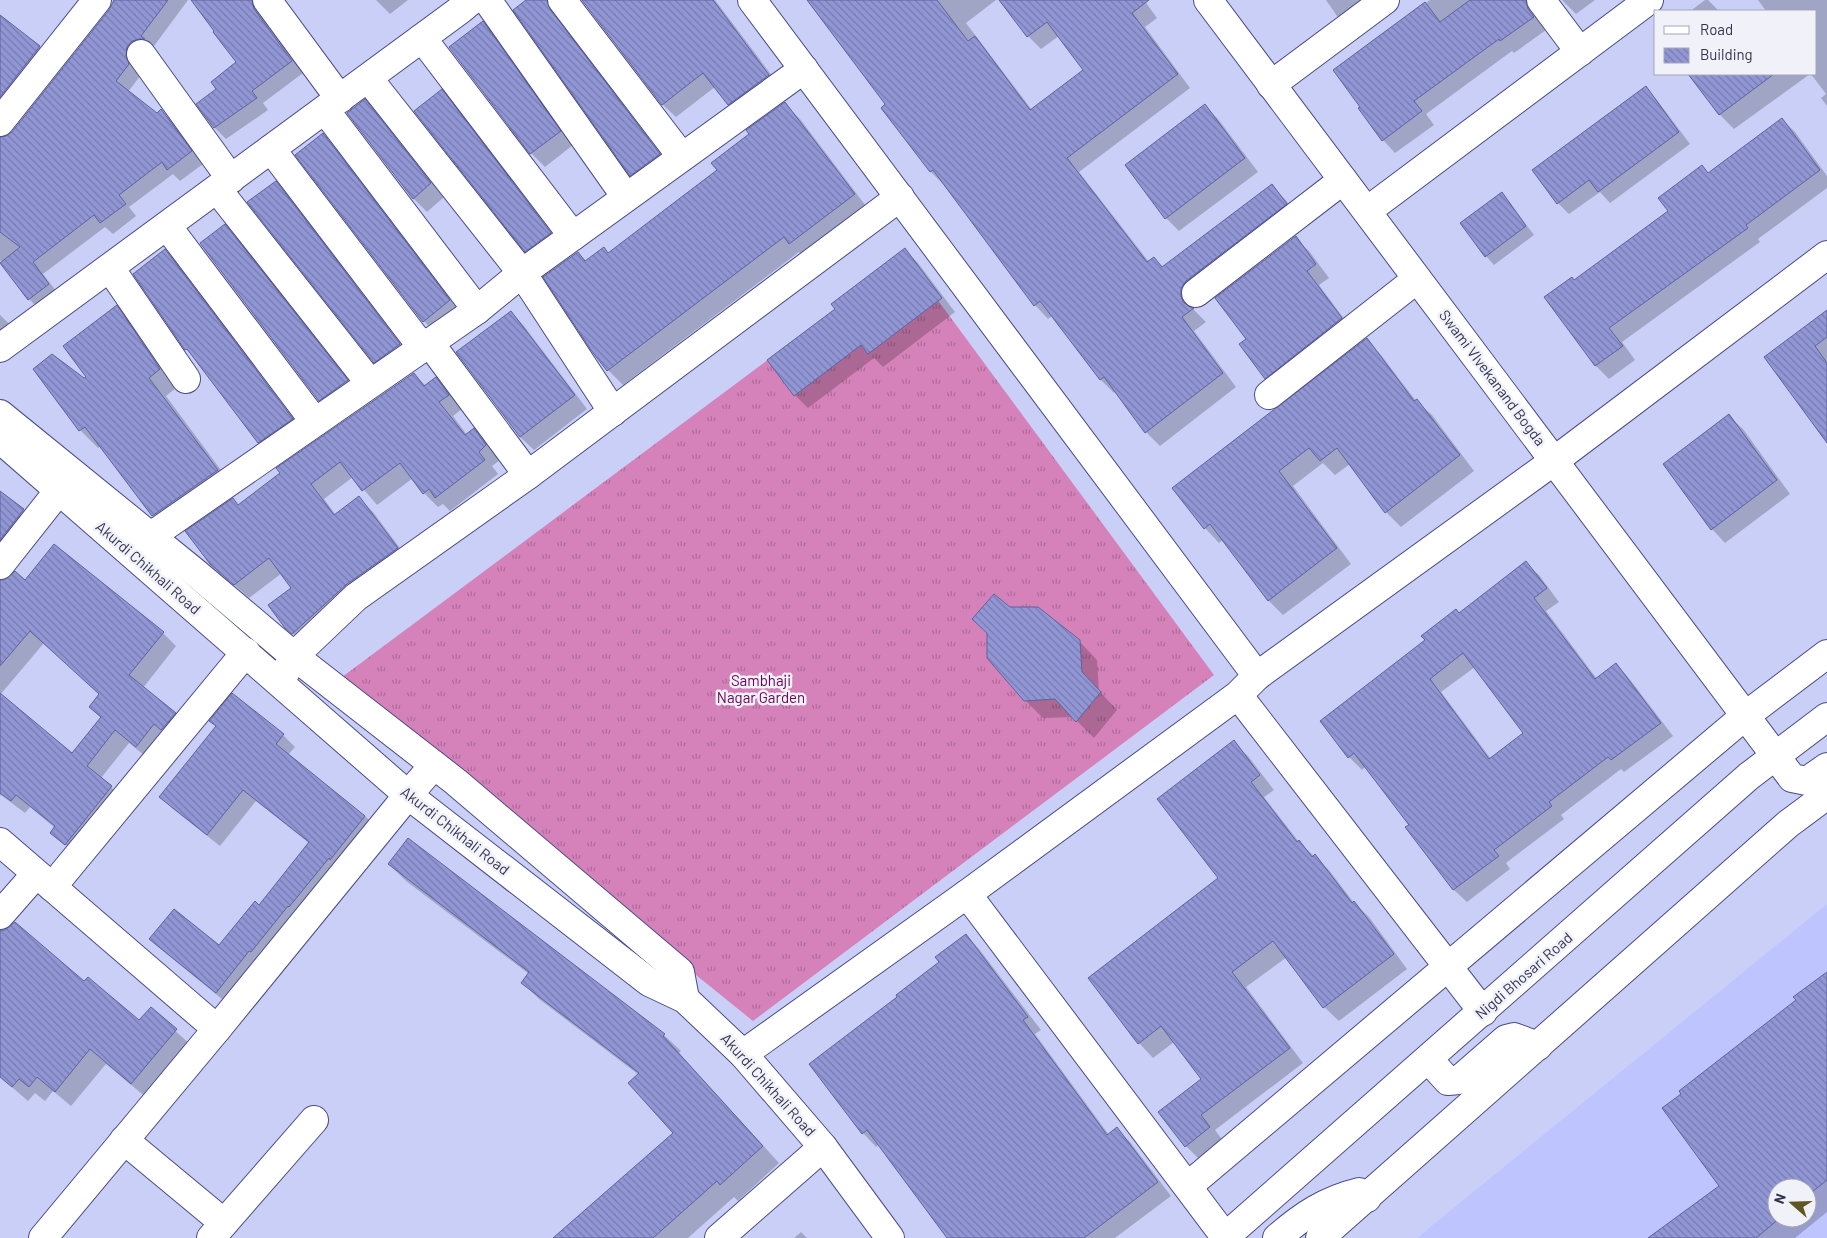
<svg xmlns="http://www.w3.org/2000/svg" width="1827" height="1238" font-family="Barlow,sans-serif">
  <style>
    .built { fill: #bec4fe; fill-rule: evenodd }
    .grass { fill: url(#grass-tufts) }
    .shadow { fill: #0003; fill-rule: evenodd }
    .building { fill: url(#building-back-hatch); stroke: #5f639d; fill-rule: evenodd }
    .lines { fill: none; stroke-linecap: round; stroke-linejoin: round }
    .minor-casing { stroke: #4a4c85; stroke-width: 30 }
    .major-casing { stroke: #4a4c85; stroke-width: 30 }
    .minor { stroke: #fff; stroke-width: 28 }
    .major { stroke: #fff; stroke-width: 28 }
    .labels { text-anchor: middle; stroke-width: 5; stroke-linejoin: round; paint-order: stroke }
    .street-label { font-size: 15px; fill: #32344e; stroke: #f1f2f9 }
    .park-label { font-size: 15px; fill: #6c0055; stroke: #f1f2f9 }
  </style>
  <defs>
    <pattern id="grass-tufts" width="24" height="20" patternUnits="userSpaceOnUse" patternTransform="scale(1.25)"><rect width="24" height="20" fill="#d682ba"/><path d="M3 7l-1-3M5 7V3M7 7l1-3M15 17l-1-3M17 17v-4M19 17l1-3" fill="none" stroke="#ae6b99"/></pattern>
    <pattern id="building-back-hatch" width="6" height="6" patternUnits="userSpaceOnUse" patternTransform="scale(1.25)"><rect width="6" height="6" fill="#9196d5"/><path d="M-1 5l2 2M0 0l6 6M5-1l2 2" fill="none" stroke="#777baf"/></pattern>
  </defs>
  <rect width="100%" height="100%" fill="#cacff7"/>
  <path class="built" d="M1827,904V1238H1418L1429,1228ZM1777,1188H1807V1218H1777Z"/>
  <polygon class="grass" points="906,257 1214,675 753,1021 334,683"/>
  <g class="shadow">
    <polygon points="113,0 188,0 137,69 140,76 128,92 157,114 161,111 173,122 203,164 180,181 173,174 129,207 136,216 113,234 105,227 43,274 60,296 41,311 29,299 0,260 0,138 6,138 13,133 110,10"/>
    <polygon points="192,0 268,0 263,15 265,22 303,73 263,103 268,110 226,139 215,128 198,104 217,89 238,63"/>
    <polygon points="376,0 408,0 390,14"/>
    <polygon points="528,0 567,0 559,16 563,24 672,168 644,188 631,175"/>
    <polygon points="583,0 715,0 782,89 742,117 729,104 715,87 676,117 662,104"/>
    <polygon points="807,0 996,0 966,23 1032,110 1084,70 1059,36 1041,49 1028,36 1001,0 1144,0 1157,18 1145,27 1190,88 1079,172 1149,262 1154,258 1164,268 1272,186 1285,199 1299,218 1195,301 1194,310 1206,322 1194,331 1236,387 1160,446 1146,432 1116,391 1114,393 1100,379 1052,316 1048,319 1035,305 944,185 931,172 883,108 887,105"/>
    <polygon points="1326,0 1388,0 1350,28 1337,16"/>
    <polygon points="1430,0 1544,0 1538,15 1546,30 1514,53 1512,51 1426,114 1434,125 1395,153 1383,140 1362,107 1335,70"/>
    <polygon points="1562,0 1595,0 1576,14"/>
    <polygon points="1705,0 1708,0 1719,11 1693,11 1693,9"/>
    <polygon points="1758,0 1827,0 1827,106 1821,98 1826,94 1811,74 1816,74 1816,11 1766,11"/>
    <polygon points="0,16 40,47 51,59 0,123"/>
    <polygon points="483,23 496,36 573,145 545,167 531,153 451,48"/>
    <polygon points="1689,74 1810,74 1734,129 1719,114"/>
    <polygon points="1646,88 1657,100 1690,144 1610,203 1600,192 1569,214 1558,203"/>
    <polygon points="441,91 452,102 561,244 537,262 526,251"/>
    <polygon points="365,101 378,114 444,197 427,212 413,198"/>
    <polygon points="785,104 800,119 869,210 805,258 799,252 623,385 608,370 578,253 586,261 603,248 609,254 719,171 751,134"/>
    <polygon points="1205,106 1218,119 1258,172 1179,231 1166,218"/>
    <polygon points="1782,119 1795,132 1827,176 1827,188 1758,239 1760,242 1622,342 1635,360 1609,379 1596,366 1546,297 1575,281 1670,211 1702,167 1709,174"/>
    <polygon points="323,135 336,148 462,314 437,335 424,321"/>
    <polygon points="276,183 289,196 413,358 388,375 375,362"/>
    <polygon points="1501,194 1510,203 1534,235 1494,265 1486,256"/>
    <polygon points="225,226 238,239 360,394 333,413 320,400"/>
    <polygon points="1295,238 1309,251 1329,278 1319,285 1354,332 1279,391 1266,378 1247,339"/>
    <polygon points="905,250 918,263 955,312 883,367 874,358 808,408 795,395 836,310"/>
    <polygon points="165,251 178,264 305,432 272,456 259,442 197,360 186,349 134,274"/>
    <polygon points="117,307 134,325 177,387 166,396 235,489 171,533 153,515 101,446 98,448 80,430 34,369 84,380 88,377"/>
    <polygon points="511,312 524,326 587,409 534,450 520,437"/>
    <polygon points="1827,312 1827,441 1766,357"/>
    <polygon points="0,315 16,330 0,348"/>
    <polygon points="1367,340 1381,355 1416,401 1432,415 1474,471 1401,527 1386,512 1350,464 1335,475 1323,463 1293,486 1351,564 1283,615 1269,601 1223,540 1219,543 1205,528"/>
    <polygon points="414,374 426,386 436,379 450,393 462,409 453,416 467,435 474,430 488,444 500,460 492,466 498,474 450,511 443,504 438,507 424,493 413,478 377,505 353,477 324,499 336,515 359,498 373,512 411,563 301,642 286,627 293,588 282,573 249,598 211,564 233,500 239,506"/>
    <polygon points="1729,416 1743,429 1790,494 1725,543 1712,529"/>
    <polygon points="0,492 23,510 41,528 0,560"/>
    <path d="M54,545L163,633L176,646L143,688L175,713L188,727L150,760L129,743L101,778L125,800L79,858L51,832L55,828L30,807L25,813L1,795L0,796V609L25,581ZM44,643L100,694L90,707L101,718L72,755L0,695Z"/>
    <path d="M1526,563L1539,575L1559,602L1546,611L1597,679L1616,664L1628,677L1673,736L1624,772L1621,769L1561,815L1564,819L1506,863L1510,869L1467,902L1454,890L1407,827L1411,825L1366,766L1362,770L1349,757L1459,614ZM1475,667L1525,733L1491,759L1441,692Z"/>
    <polygon points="1010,608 1079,641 1097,660 1099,691 1117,710 1094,738 1073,717 1043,718 1025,700"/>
    <polygon points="217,726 283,735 295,747 288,755 365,816 377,828 228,1004 163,951 151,939 220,947 259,906 309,843 256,801 220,846 173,809 161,797"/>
    <polygon points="1233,742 1248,756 1274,790 1264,797 1299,842 1329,870 1354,903 1369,917 1407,969 1339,1021 1324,1007 1287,957 1246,987 1303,1063 1215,1130 1224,1142 1200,1160 1186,1146 1202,1079 1174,1042 1153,1058 1139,1043 1090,978 1220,878"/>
    <polygon points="389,864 664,1035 681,1051 679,1053 779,1163 738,1201 734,1197 688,1238 555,1238 674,1133 639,1075 539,999 523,983 529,974 406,881"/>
    <polygon points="0,931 84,983 139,1022 151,1009 192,1046 147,1098 106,1064 71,1106 53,1091 45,1101 35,1093 28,1101 0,1077"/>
    <polygon points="966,935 979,949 1041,1030 1035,1034 1109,1135 1117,1129 1130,1142 1171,1196 1115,1238 948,1238 879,1144 876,1147 863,1133 899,997 940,963"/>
    <path d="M1827,974V1212L1795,1238H1650L1720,1186L1797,1001ZM1777,1188H1807V1218H1777Z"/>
    <polygon points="801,1232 807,1238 794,1238"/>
  </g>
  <g class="building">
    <polygon points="114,0 168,0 141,36 145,39 139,39 132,41 127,47 126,56 129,64 116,81 157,113 161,109 192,151 167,170 162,162 119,195 126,204 100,223 94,215 33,262 49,284 28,300 0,263 20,247 0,232 0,137 6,136 12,132 109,10"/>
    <polygon points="191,0 252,0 254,9 292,61 252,91 257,98 214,128 196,104 216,89 211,82 236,62 213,32 214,31"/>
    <polygon points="526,0 547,0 550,9 660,154 630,176 513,10"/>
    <polygon points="582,0 713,0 769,75 728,105 703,73 662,105"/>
    <polygon points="807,0 937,0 968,41 975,36 1030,110 1083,70 1047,22 1027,37 999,0 1149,0 1132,13 1178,74 1067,158 1147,262 1154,257 1162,267 1272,184 1287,204 1186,281 1181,288 1181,296 1183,302 1190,307 1194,308 1182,317 1223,373 1145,433 1104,377 1100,380 1040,301 1034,306 933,170 930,172 881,108 885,104"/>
    <polygon points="1470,0 1526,0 1528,9 1534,17 1500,41 1499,39 1414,101 1422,111 1382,141 1358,108 1360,107 1333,70 1425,2 1440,22"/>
    <polygon points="0,15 40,46 0,97"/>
    <polygon points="483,21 561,131 530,154 449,47"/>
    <polygon points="1688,74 1774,74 1719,115"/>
    <polygon points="1646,86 1679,132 1598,192 1589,180 1557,204 1532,170"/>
    <polygon points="442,89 551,233 525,252 414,111"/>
    <polygon points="365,99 431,183 413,199 347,113"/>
    <polygon points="785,102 855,194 789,244 784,237 607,371 591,350 543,277 578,252 585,261 604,247 608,253 717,170 711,163 749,134 746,130"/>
    <polygon points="1205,104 1245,158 1165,219 1125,165"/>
    <polygon points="1782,118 1820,170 1746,225 1748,228 1609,328 1623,346 1595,366 1544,297 1572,277 1574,280 1668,211 1658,198 1702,165 1708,173"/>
    <polygon points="323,133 450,300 423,322 295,155"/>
    <polygon points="276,181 400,344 374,363 247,202"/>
    <polygon points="1502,192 1526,226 1485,257 1460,223"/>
    <polygon points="225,224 348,380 319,401 200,243"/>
    <polygon points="1296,236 1316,264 1307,271 1342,318 1265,379 1239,344 1246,339 1215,298"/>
    <polygon points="905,248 942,298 868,354 861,345 794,396 767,360 835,309 831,304"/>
    <polygon points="165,249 293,419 258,443 187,349 185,350 133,274"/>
    <polygon points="117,305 160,369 149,378 218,470 152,516 85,427 79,431 33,369 52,354 84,378 86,377 63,346"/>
    <polygon points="1827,310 1827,337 1815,346 1827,363 1827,443 1764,357"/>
    <polygon points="511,311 575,395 520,437 456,352"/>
    <polygon points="1367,338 1414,401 1417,399 1460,455 1385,513 1337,448 1320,461 1309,448 1279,471 1337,548 1268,601 1210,524 1204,529 1172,488"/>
    <polygon points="414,373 424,386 436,377 449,395 439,402 465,435 474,428 486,445 479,452 485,460 435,498 429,489 423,494 400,463 362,491 340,462 311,484 334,515 359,496 398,548 347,584 292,634 285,628 268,605 291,588 269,558 234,585 210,564 185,531 233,498 238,505 280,473 276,468"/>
    <polygon points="1729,414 1777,480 1711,530 1663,464"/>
    <polygon points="0,491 24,509 0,540"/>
    <polygon points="54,544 164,632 129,675 176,713 161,730 154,724 136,747 115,730 87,766 112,786 65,845 50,833 55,826 36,811 16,795 11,801 0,793 0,693 72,753 101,717 89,707 99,694 30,631 0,666 0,580 6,579 15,571 25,580"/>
    <path d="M1526,561L1547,588L1534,598L1595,679L1616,663L1661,723L1611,760L1608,757L1549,802L1552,806L1494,850L1499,856L1453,890L1405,827L1409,825L1354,753L1348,758L1320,721L1425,640L1421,636L1456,609L1459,613ZM1463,653L1523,733L1489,759L1430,679Z"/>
    <polygon points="994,594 1010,607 1038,607 1080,640 1082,672 1101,692 1076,722 1055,699 1024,701 987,658 987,633 972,619"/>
    <polygon points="232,693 284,734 276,744 365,816 330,860 329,858 289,907 288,906 251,952 249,951 216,993 149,939 174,909 219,945 255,901 259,905 309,842 243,790 207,835 159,797 216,726 209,721"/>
    <polygon points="1234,740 1260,775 1251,782 1297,842 1299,840 1312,857 1315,854 1352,903 1354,901 1394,954 1323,1008 1273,941 1232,972 1290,1048 1201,1115 1210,1127 1185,1147 1158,1112 1201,1079 1161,1026 1138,1044 1088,978 1218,878 1157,799"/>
    <polygon points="408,838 665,1034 663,1036 763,1146 720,1185 717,1181 653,1238 553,1238 673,1133 628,1083 639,1073 521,983 529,972 388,864"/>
    <polygon points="15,922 84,981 88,977 139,1020 151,1007 177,1029 131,1084 90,1049 55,1092 37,1077 29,1087 19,1079 12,1087 0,1077 0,930 5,930"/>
    <polygon points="966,934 1028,1017 1023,1020 1107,1135 1117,1127 1158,1182 1084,1238 947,1238 867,1130 862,1134 809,1064 897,997 896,995 939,962 935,957"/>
    <polygon points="1827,972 1827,1180 1807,1196 1807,1188 1777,1188 1777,1218 1780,1218 1756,1238 1648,1238 1719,1186 1662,1108 1681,1094 1679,1091 1796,1000 1793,997"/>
  </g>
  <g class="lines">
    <defs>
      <g id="minor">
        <polyline points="267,0 340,99"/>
        <polyline points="487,0 626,197"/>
        <polyline points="562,0 682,157"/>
        <polyline points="752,0 1257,676"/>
        <polyline points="1208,0 1792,778 1807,781 1827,767"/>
        <polyline points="1541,0 1580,52"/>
        <polyline points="422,38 573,236"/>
        <polyline points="141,54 231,179"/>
        <polyline points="368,78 522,273 613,412"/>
        <polyline points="1271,85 1385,0"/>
        <polyline points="325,110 477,310"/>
        <polyline points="0,122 97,0"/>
        <polyline points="271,149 422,347"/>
        <polyline points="217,189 370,383"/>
        <polyline points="1367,211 1649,0"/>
        <polyline points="167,226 315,422"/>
        <polyline points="110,268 186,379"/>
        <polyline points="1196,293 1343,180"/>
        <polyline points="429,342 528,475"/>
        <polyline points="0,348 460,10 472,0"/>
        <polyline points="1269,395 1417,279"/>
        <polyline points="151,536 477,310 522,273 804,69"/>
        <polyline points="0,565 72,474"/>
        <polyline points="280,682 294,656 356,597 528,475 900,197"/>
        <polyline points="1238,695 1483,1012"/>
        <polyline points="0,842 217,1029"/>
        <polyline points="52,887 246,652"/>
        <polyline points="967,894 1226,1238"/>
        <polyline points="0,915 36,874"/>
        <polyline points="743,1054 967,894 1238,695 1257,676 1554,461 1827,255"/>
        <polyline points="124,1140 224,1223"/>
        <polyline points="1188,1186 1745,716 1827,654"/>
        <polyline points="43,1238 217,1029 408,795 434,765"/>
        <polyline points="211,1238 314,1120"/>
        <polyline points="719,1238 823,1147"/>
        <path d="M1277,1238C1302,1216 1326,1200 1359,1192L1367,1198"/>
      </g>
      <g id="major">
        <polyline points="0,414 197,574 294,656 456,782 680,972 685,999"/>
        <polyline points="0,439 408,795 649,982 685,999 743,1054 823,1147 890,1238"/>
        <polyline points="1429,1060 1448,1081 1459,1080 1506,1039 1514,1037 1538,1046"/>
        <polyline points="1224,1238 1749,776 1827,717"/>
        <polyline points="1320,1238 1788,824 1827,795"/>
      </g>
    </defs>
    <use href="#minor" class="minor-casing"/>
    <use href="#major" class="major-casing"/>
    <use href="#minor" class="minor"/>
    <use href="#major" class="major"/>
  </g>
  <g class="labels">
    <g class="street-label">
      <text transform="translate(1492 378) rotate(53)" y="5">Swami VIvekanand Bogda</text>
      <text transform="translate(148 568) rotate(41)" y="5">Akurdi Chikhali Road</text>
      <text transform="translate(455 831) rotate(38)" y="5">Akurdi Chikhali Road</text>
      <text transform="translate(1524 976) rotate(-41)" y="5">Nigdi Bhosari Road</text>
      <text transform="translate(768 1085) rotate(48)" y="5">Akurdi Chikhali Road</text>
    </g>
    <g class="park-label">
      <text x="761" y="686">Sambhaji<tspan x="761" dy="17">Nagar Garden</tspan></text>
    </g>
  </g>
  <rect x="1654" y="10" width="162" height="65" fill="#f1f2f9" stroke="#a5a6b5"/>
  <rect x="1664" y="26" width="25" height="8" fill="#ffffff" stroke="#a5a6b5"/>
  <text x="1700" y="35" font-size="15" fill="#32344e">Road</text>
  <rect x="1664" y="48" width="25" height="15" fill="url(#building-back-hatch)" stroke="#a5a6b5"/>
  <text x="1700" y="60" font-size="15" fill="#32344e">Building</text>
  <g transform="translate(1792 1203) rotate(290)"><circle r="24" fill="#f1f2f9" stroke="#a5a6b5"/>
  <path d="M0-4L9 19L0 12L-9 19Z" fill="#5f5623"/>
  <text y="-8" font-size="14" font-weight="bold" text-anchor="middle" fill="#32344e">N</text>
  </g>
</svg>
